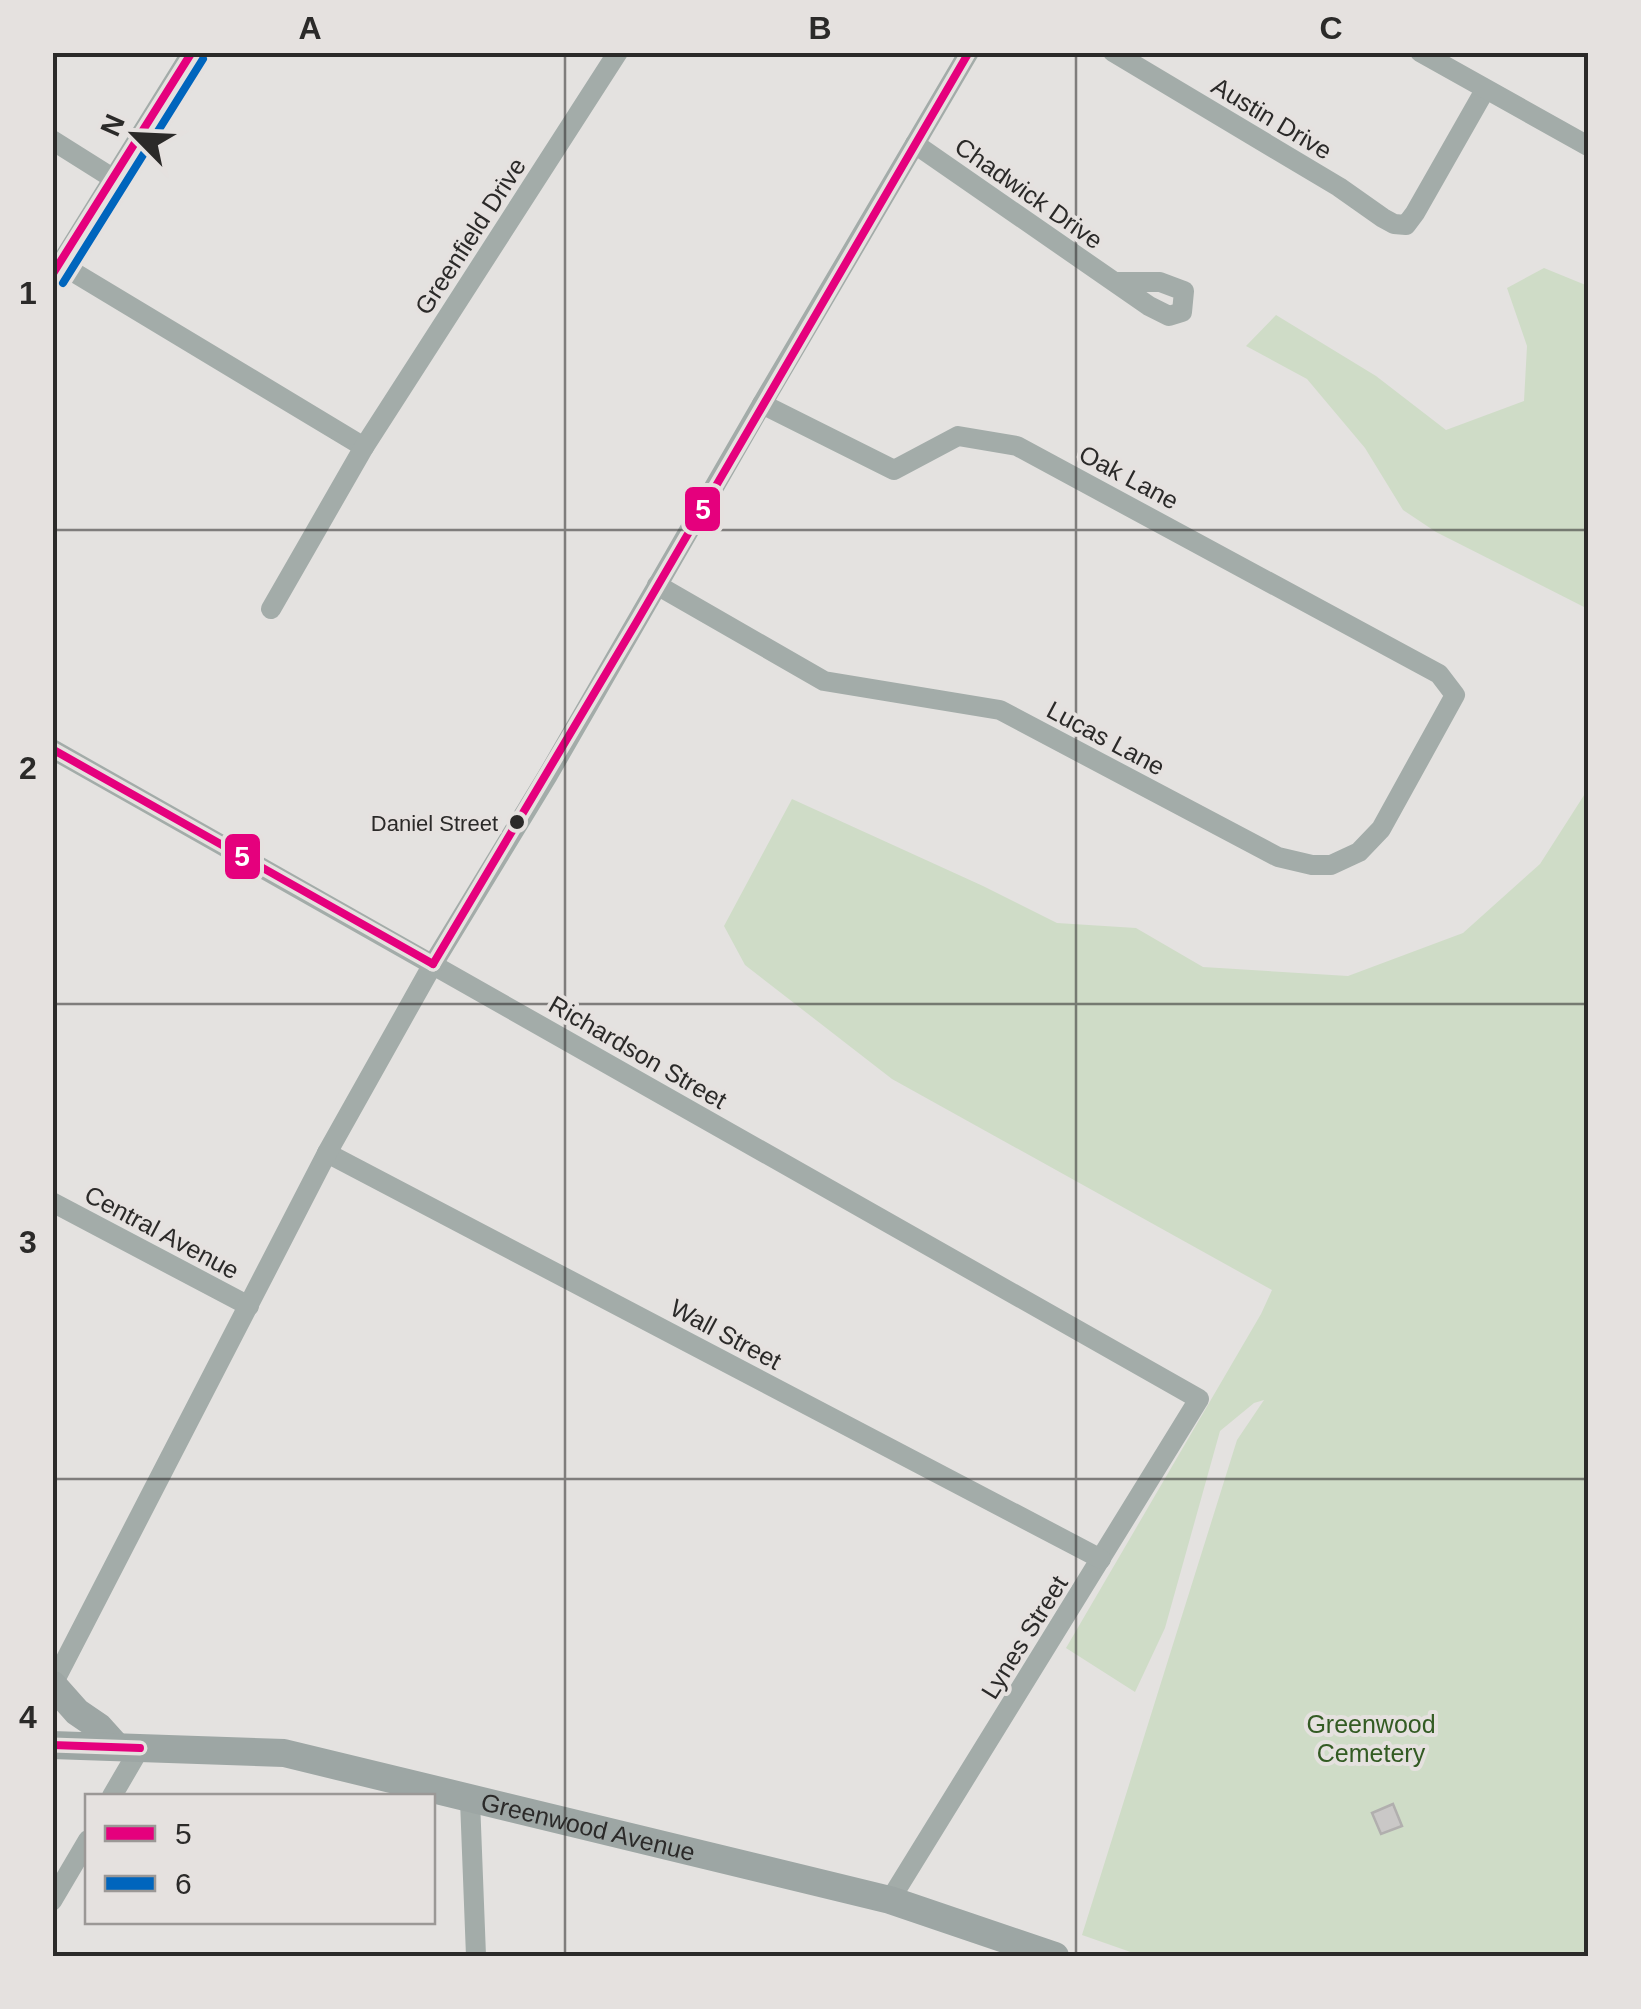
<svg xmlns="http://www.w3.org/2000/svg" width="1641" height="2009" font-family="Helvetica,sans-serif">
  <style>
    .green { fill: #cfdcc7 }
    .building { fill: #cac8c7; stroke: #b1afae; stroke-width: 2.5 }
    .lines { fill: none; stroke-linecap: round; stroke-linejoin: round }
    .minor { stroke: #a3aca9; stroke-width: 20 }
    .major { stroke: #9da6a4; stroke-width: 28 }
    .bus-1-casing { stroke: #e5e1df; stroke-width: 15 }
    .bus-2-casing { stroke: #e5e1df; stroke-width: 15 }
    .bus-1 { stroke: #e5007d; stroke-width: 8 }
    .bus-2 { stroke: #0065bd; stroke-width: 8 }
    .grid { fill: none; stroke: #2b2a29; stroke-width: 2.5; stroke-opacity: 0.55 }
    .bus-dot { fill: #2b2a29; stroke: #e5e1df; stroke-width: 4 }
    .labels { text-anchor: middle; stroke-width: 8; stroke-linejoin: round; paint-order: stroke }
    .bus-label { font-size: 22px; fill: #2b2a29; stroke: #e5e1df; text-anchor: end }
    .street-label { font-size: 25px; fill: #2b2a29; stroke: #e5e1df }
    .park-label { font-size: 25px; fill: #335b23; stroke: #e5e1df }
    .line-badge { stroke: #e5e1df; stroke-width: 4 }
    .badge-label { font-size: 28px; text-anchor: middle; font-weight: bold; fill: #fff }
    .neatline { fill: none; stroke: #2b2a29; stroke-width: 4 }
    .grid-label { font-size: 32px; text-anchor: middle; font-weight: bold; fill: #2b2a29 }
  </style>
  <rect width="100%" height="100%" fill="#e4e2e0"/>
  <g class="green">
    <polygon points="1544,268 1588,286 1588,609 1436,532 1403,510 1365,448 1307,379 1246,346 1276,315 1376,376 1446,430 1524,401 1527,346 1507,288"/>
    <polygon points="1588,789 1588,1956 1142,1956 1082,1935 1237,1440 1264,1400 1254,1403 1220,1431 1165,1628 1135,1692 1066,1648 1261,1314 1272,1290 892,1079 745,965 724,926 792,799 983,886 1057,923 1136,928 1203,967 1348,976 1463,933 1540,864"/>
  </g>
  <polygon class="building" points="1393,1804 1402,1826 1381,1834 1372,1813"/>
  <g class="lines">
    <g class="minor">
      <polyline points="1113,52 1339,187 1383,218 1394,224 1406,225 1415,213 1485,90"/>
      <polyline points="1420,52 1588,146"/>
      <polyline points="52,140 114,179"/>
      <polyline points="915,144 1149,306 1169,316 1182,312 1184,291 1160,282 1115,282"/>
      <polyline points="60,264 364,447"/>
      <polyline points="53,276 192,52"/>
      <polyline points="657,585 824,681 1000,710 1278,857 1312,865 1331,865 1359,852 1381,829 1455,695 1439,674 1017,446 958,436 894,470 762,404"/>
      <polyline points="271,609 364,447 618,52"/>
      <polyline points="52,749 1199,1399 890,1900"/>
      <polyline points="327,1153 1101,1559"/>
      <polyline points="52,1202 249,1306"/>
      <polyline points="52,1686 327,1153 433,964 548,775 762,404 969,52"/>
      <polyline points="112,1796 140,1748"/>
      <polyline points="470,1800 476,1956"/>
      <polyline points="52,1901 88,1840"/>
    </g>
    <g class="major">
      <polyline points="53,1685 77,1712 99,1727 117,1747"/>
      <path id="s1" d="M52,1745L284,1753L890,1900L1055,1956"/>
    </g>
    <defs>
      <g id="bus-1">
        <polyline points="52,275 192,52"/>
        <polyline points="52,749 433,964"/>
        <polyline points="433,964 636,623 969,52"/>
        <polyline points="52,1745 140,1748"/>
      </g>
      <polyline id="bus-2" points="63,283 203,59"/>
    </defs>
    <use href="#bus-1" class="bus-1-casing"/>
    <use href="#bus-2" class="bus-2-casing"/>
    <use href="#bus-1" class="bus-1"/>
    <use href="#bus-2" class="bus-2"/>
  </g>
  <path class="grid" d="M565,52V1956M1076,52V1956M52,530H1588M52,1004H1588M52,1479H1588"/>
  <circle class="bus-dot" cx="517" cy="822" r="9"/>
  <g class="labels">
    <g class="bus-label">
      <text x="498" y="831">Daniel Street</text>
    </g>
    <g class="street-label">
      <text transform="translate(1272 118) rotate(31)" y="9">Austin Drive</text>
      <text transform="translate(1029 193) rotate(35)" y="9">Chadwick Drive</text>
      <text transform="translate(470 236) rotate(-57)" y="9">Greenfield Drive</text>
      <text transform="translate(1129 477) rotate(28)" y="9">Oak Lane</text>
      <text transform="translate(1106 738) rotate(28)" y="9">Lucas Lane</text>
      <text transform="translate(638 1052) rotate(30)" y="9">Richardson Street</text>
      <text transform="translate(162 1232) rotate(28)" y="9">Central Avenue</text>
      <text transform="translate(726 1334) rotate(28)" y="9">Wall Street</text>
      <text transform="translate(1024 1637) rotate(-58)" y="9">Lynes Street</text>
      <text dy="9" stroke="none"><textPath href="#s1" startOffset="545">Greenwood Avenue</textPath></text>
    </g>
    <g class="park-label">
      <text x="1371" y="1733">Greenwood<tspan x="1371" dy="29">Cemetery</tspan></text>
    </g>
  </g>
  <g class="line-badge">
    <rect x="683" y="485" width="39" height="48" rx="10" fill="#e5007d"/>
    <rect x="223" y="832" width="39" height="49" rx="10" fill="#e5007d"/>
  </g>
  <g class="badge-label">
    <text x="703" y="519">5</text>
    <text x="242" y="866">5</text>
  </g>
  <rect width="1641" height="2009" fill="none" stroke="#e5e1df" stroke-width="110"/>
  <rect x="85" y="1794" width="350" height="130" fill="#e5e1df" stroke="#9b9896" stroke-width="2.5"/>
  <rect x="105" y="1826" width="50" height="15" fill="#e5007d" stroke="#9b9896" stroke-width="2.5"/>
  <text x="175" y="1844" font-size="30" fill="#2b2a29">5</text>
  <rect x="105" y="1876" width="50" height="15" fill="#0065bd" stroke="#9b9896" stroke-width="2.5"/>
  <text x="175" y="1894" font-size="30" fill="#2b2a29">6</text>
  <g transform="translate(135 135) rotate(294)" stroke="#e5e1df" stroke-width="8" paint-order="stroke">
  <path d="M0-8L18 38L0 25L-18 38Z" fill="#2b2a29"/>
  <text y="-15" font-size="28" font-weight="bold" text-anchor="middle" fill="#2b2a29">N</text>
  </g>
  <rect x="55" y="55" width="1531" height="1899" class="neatline"/>
  <g class="grid-label">
    <text x="310" y="39">A</text>
    <text x="820" y="39">B</text>
    <text x="1331" y="39">C</text>
    <text x="28" y="304">1</text>
    <text x="28" y="779">2</text>
    <text x="28" y="1253">3</text>
    <text x="28" y="1728">4</text>
  </g>
</svg>
